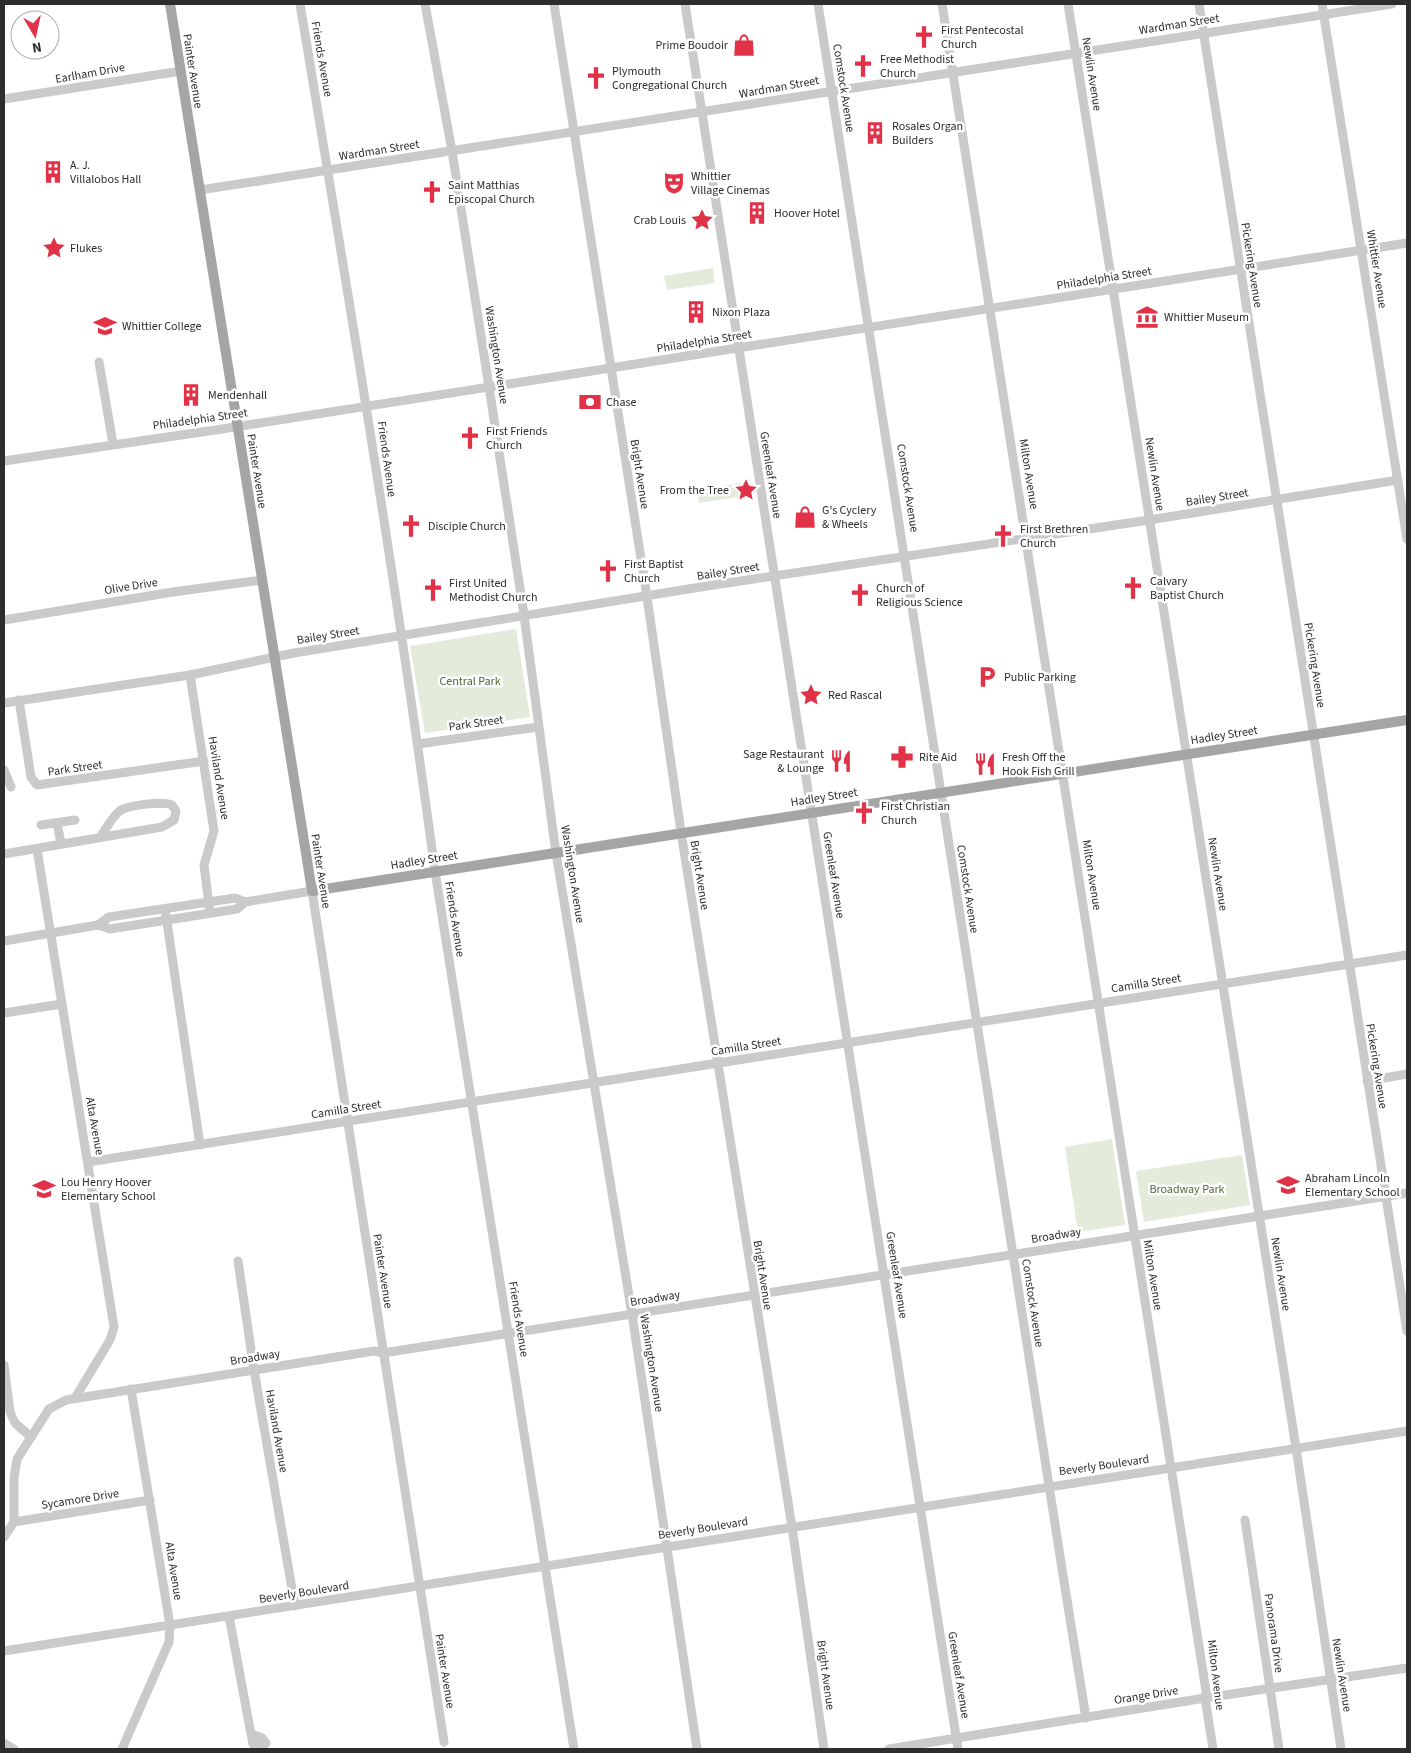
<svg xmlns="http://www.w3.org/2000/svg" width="1411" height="1753" font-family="'Source Sans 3',sans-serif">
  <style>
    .green { fill: #e4ebdb }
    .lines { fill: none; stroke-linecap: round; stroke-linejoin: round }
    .minor { stroke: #cacaca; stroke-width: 9 }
    .major { stroke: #a5a5a5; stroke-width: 10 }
    .labels { text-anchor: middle; stroke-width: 5; stroke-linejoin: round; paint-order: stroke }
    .street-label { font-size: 12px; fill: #2d2d2d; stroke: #fff }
    .poi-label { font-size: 12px; fill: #2d2d2d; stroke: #fff; text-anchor: start }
    .park-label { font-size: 12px; fill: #53683c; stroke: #fff }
  </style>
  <rect width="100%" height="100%" fill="#fff"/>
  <g class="green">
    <polygon points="713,268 715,283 667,290 664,276"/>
    <polygon points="746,482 749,495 699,503 697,490"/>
    <polygon points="516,629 530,717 425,733 410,646"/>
    <polygon points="1112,1139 1125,1225 1078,1232 1065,1147"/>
    <polygon points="1242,1155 1250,1205 1144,1222 1136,1171"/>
  </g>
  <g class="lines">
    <g class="minor">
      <path d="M300,4C348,292 396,581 435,871L574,1749"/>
      <polyline points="425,4 452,151 489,387 523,608 556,853 632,1314 697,1749"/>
      <polyline points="554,4 647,597 681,832 792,1527 824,1749"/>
      <polyline points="685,4 958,1749"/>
      <path d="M818,4C912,574 993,1147 1086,1718"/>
      <polyline points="942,4 1206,1691 1205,1698 1213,1749"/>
      <polyline points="1068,4 1296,1448 1341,1749"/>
      <polyline points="1199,4 1407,1331"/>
      <polyline points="1322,4 1407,539"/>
      <polyline points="4,99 181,71"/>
      <polyline points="200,190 1392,4"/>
      <polyline points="99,362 113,444"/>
      <polyline points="4,461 222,429 1407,243"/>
      <polyline points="4,620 173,592 262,580"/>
      <polyline points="190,675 214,831 204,865 210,913"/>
      <polyline points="19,700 31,777 37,785 204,761"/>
      <polyline points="4,703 190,675 294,653 707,586 1149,520 1398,480"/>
      <polyline points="418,744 538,727"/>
      <polyline points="4,770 11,787"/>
      <polyline points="57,823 61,843"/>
      <polyline points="41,825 75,820"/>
      <polyline points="37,849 114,1327 110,1340 75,1398"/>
      <path d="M4,854L162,827L174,820L176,811L172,805C162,801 130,805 121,810C112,816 107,828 101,836"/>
      <polyline points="165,909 200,1145"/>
      <polyline points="98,925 109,917 235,898 245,902"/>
      <polyline points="4,941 98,925 110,929 237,909 245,902 312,891 444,1742"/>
      <polyline points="4,1013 62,1004"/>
      <polyline points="1367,1081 1407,1074"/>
      <polyline points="88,1162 1407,955"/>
      <polyline points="238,1261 254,1370 295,1606"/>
      <polyline points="4,1365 10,1412 15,1423 31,1437"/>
      <polyline points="1245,1520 1279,1749"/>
      <polyline points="14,1522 150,1500"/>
      <polyline points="4,1537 14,1522 14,1478 17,1459 49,1409 66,1400 374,1351 383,1353 1407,1193"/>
      <polyline points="229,1616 251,1734 253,1744 260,1748 266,1743 262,1738 251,1734"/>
      <polyline points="4,1651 1407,1431"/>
      <polyline points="4,1743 14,1749"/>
      <polyline points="122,1749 169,1642 170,1625 131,1389"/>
      <polyline points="889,1749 1205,1698 1407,1668"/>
    </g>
    <polyline class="major" points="170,4 312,891 1407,720"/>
  </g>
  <defs>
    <symbol id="church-bare" viewBox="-9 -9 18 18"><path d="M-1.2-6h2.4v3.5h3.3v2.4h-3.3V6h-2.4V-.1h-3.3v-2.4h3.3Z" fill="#e13248" stroke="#fff" stroke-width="2.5" paint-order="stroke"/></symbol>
    <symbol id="shop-bare" viewBox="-9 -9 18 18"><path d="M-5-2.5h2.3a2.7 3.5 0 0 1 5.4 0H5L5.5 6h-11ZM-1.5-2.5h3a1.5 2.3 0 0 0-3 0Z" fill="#e13248" stroke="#fff" stroke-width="2.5" paint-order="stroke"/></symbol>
    <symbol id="building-bare" viewBox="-9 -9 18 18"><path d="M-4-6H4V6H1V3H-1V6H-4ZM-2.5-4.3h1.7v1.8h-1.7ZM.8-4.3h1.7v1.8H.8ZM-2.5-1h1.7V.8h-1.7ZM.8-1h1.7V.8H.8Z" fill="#e13248" stroke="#fff" stroke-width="2.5" paint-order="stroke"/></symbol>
    <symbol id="theatre-bare" viewBox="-9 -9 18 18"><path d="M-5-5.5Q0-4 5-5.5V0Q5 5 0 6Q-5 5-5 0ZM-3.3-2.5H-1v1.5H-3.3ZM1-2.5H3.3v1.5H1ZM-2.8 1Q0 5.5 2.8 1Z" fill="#e13248" stroke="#fff" stroke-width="2.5" paint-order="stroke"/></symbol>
    <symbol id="sight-bare" viewBox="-9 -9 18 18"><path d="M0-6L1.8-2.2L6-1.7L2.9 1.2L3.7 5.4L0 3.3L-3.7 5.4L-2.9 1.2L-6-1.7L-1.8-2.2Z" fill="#e13248" stroke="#fff" stroke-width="2.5" paint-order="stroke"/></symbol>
    <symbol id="museum-bare" viewBox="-9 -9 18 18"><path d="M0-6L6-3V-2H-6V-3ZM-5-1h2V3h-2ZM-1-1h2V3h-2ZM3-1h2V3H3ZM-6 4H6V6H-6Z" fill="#e13248" stroke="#fff" stroke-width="2.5" paint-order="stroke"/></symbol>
    <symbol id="university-bare" viewBox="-9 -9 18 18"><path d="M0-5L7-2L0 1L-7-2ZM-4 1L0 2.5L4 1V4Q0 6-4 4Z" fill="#e13248" stroke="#fff" stroke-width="2.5" paint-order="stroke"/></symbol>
    <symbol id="bank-bare" viewBox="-9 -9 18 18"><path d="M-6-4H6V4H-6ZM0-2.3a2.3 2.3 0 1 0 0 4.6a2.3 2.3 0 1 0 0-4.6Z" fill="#e13248" stroke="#fff" stroke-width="2.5" paint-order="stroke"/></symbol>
    <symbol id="parking-bare" viewBox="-9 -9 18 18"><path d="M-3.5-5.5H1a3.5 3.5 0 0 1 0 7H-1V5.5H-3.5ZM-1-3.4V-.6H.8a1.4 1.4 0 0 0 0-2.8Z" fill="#e13248" stroke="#fff" stroke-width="2.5" paint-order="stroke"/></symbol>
    <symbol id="pharmacy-bare" viewBox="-9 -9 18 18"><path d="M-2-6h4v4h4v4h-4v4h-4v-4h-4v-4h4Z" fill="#e13248" stroke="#fff" stroke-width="2.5" paint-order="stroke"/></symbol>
    <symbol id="restaurant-bare" viewBox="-9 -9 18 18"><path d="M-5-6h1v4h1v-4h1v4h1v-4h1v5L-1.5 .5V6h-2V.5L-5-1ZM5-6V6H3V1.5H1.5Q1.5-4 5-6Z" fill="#e13248" stroke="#fff" stroke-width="2.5" paint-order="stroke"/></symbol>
    <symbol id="school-bare" viewBox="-9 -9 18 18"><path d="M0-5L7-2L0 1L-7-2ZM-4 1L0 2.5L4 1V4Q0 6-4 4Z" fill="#e13248" stroke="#fff" stroke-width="2.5" paint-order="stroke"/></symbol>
  </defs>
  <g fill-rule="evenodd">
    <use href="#church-bare" x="908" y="21" width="32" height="32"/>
    <use href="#shop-bare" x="728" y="29" width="32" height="32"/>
    <use href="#church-bare" x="847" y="50" width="32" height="32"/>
    <use href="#church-bare" x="580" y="62" width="32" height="32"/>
    <use href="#building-bare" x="859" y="117" width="32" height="32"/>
    <use href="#building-bare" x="37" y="156" width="32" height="32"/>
    <use href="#theatre-bare" x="658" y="167" width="32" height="32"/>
    <use href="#church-bare" x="416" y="176" width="32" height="32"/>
    <use href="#building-bare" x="741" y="197" width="32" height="32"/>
    <use href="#sight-bare" x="686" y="204" width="32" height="32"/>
    <use href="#sight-bare" x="38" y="232" width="32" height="32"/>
    <use href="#building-bare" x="680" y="296" width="32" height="32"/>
    <use href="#museum-bare" x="1131" y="301" width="32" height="32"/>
    <use href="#university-bare" x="89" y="310" width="32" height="32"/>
    <use href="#building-bare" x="175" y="379" width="32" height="32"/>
    <use href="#bank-bare" x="574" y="386" width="32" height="32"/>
    <use href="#church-bare" x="454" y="422" width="32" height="32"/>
    <use href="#sight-bare" x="730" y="474" width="32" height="32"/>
    <use href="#shop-bare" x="789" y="501" width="32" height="32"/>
    <use href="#church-bare" x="395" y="510" width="32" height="32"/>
    <use href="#church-bare" x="987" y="520" width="32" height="32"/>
    <use href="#church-bare" x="592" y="555" width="32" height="32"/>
    <use href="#church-bare" x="1117" y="572" width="32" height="32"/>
    <use href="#church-bare" x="417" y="574" width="32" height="32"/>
    <use href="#church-bare" x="844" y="579" width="32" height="32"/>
    <use href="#parking-bare" x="971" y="661" width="32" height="32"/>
    <use href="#sight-bare" x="795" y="679" width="32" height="32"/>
    <use href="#pharmacy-bare" x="886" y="741" width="32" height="32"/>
    <use href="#restaurant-bare" x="825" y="745" width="32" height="32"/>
    <use href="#restaurant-bare" x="969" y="748" width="32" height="32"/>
    <use href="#church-bare" x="848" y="797" width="32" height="32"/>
    <use href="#school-bare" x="1272" y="1169" width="32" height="32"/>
    <use href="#school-bare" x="28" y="1173" width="32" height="32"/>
  </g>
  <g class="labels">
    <g class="street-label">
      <text transform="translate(1179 24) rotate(-9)" y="4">Wardman Street</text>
      <text transform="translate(322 59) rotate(80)" y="4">Friends Avenue</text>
      <text transform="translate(193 71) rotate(81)" y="4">Painter Avenue</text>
      <text transform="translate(90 73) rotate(-10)" y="4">Earlham Drive</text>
      <text transform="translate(1092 74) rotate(81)" y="4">Newlin Avenue</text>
      <text transform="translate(779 87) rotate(-10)" y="4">Wardman Street</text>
      <text transform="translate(844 88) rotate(81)" y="4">Comstock Avenue</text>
      <text transform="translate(379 150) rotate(-9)" y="4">Wardman Street</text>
      <text transform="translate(1252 265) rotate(81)" y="4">Pickering Avenue</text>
      <text transform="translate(1377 269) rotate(81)" y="4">Whittier Avenue</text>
      <text transform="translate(1104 278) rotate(-9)" y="4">Philadelphia Street</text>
      <text transform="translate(704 341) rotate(-9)" y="4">Philadelphia Street</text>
      <text transform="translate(497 355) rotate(81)" y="4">Washington Avenue</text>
      <text transform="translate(200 419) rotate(-8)" y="4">Philadelphia Street</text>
      <text transform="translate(387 459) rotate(82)" y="4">Friends Avenue</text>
      <text transform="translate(257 471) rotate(81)" y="4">Painter Avenue</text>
      <text transform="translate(640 474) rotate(81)" y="4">Bright Avenue</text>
      <text transform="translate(1029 474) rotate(81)" y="4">Milton Avenue</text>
      <text transform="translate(1155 474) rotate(81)" y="4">Newlin Avenue</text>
      <text transform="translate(771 475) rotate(81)" y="4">Greenleaf Avenue</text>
      <text transform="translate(908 488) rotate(81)" y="4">Comstock Avenue</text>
      <text transform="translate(1217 497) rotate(-9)" y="4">Bailey Street</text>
      <text transform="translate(728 571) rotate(-9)" y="4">Bailey Street</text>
      <text transform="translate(131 586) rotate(-9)" y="4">Olive Drive</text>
      <text transform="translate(328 635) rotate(-9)" y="4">Bailey Street</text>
      <text transform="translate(1315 665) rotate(81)" y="4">Pickering Avenue</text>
      <text transform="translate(476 723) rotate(-8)" y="4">Park Street</text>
      <text transform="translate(1224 735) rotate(-9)" y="4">Hadley Street</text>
      <text transform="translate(75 768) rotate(-8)" y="4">Park Street</text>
      <text transform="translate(219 778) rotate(81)" y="4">Haviland Avenue</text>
      <text transform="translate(824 797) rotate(-9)" y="4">Hadley Street</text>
      <text transform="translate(424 860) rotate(-9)" y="4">Hadley Street</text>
      <text transform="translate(321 871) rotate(81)" y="4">Painter Avenue</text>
      <text transform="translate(573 874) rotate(81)" y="4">Washington Avenue</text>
      <text transform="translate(1218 874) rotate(81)" y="4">Newlin Avenue</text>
      <text transform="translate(700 875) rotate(81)" y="4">Bright Avenue</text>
      <text transform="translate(834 875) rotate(81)" y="4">Greenleaf Avenue</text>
      <text transform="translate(1092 875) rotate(81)" y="4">Milton Avenue</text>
      <text transform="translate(968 889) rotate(81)" y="4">Comstock Avenue</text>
      <text transform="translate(455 919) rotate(81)" y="4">Friends Avenue</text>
      <text transform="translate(1146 983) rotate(-9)" y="4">Camilla Street</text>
      <text transform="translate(746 1046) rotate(-9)" y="4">Camilla Street</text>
      <text transform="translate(1377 1066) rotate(81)" y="4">Pickering Avenue</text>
      <text transform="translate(346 1109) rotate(-9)" y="4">Camilla Street</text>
      <text transform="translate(95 1126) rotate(80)" y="4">Alta Avenue</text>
      <text transform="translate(1056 1235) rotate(-9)" y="4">Broadway</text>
      <text transform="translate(383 1271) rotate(81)" y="4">Painter Avenue</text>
      <text transform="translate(1281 1274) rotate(81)" y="4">Newlin Avenue</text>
      <text transform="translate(763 1275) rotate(81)" y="4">Bright Avenue</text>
      <text transform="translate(897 1275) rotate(81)" y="4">Greenleaf Avenue</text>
      <text transform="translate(1153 1275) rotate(81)" y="4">Milton Avenue</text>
      <text transform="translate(655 1298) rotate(-9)" y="4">Broadway</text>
      <text transform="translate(1033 1303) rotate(81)" y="4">Comstock Avenue</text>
      <text transform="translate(519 1319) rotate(81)" y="4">Friends Avenue</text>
      <text transform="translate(255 1357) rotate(-9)" y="4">Broadway</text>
      <text transform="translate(652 1363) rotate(81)" y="4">Washington Avenue</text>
      <text transform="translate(277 1431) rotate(80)" y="4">Haviland Avenue</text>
      <text transform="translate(1104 1465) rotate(-8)" y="4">Beverly Boulevard</text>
      <text transform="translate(80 1499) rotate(-9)" y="4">Sycamore Drive</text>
      <text transform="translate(703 1528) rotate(-9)" y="4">Beverly Boulevard</text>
      <text transform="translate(174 1571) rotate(81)" y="4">Alta Avenue</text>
      <text transform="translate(304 1592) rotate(-9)" y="4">Beverly Boulevard</text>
      <text transform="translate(1274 1633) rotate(82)" y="4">Panorama Drive</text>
      <text transform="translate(445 1671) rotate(81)" y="4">Painter Avenue</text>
      <text transform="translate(826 1675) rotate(82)" y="4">Bright Avenue</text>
      <text transform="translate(959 1675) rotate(81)" y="4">Greenleaf Avenue</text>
      <text transform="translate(1216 1675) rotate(83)" y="4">Milton Avenue</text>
      <text transform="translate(1342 1675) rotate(81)" y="4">Newlin Avenue</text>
      <text transform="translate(1146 1695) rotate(-9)" y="4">Orange Drive</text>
    </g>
    <g class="poi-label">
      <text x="941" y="34">First Pentecostal<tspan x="941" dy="14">Church</tspan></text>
      <text x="728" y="49" text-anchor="end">Prime Boudoir</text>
      <text x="880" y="63">Free Methodist<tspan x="880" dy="14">Church</tspan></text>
      <text x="612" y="75">Plymouth<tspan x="612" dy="14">Congregational Church</tspan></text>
      <text x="892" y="130">Rosales Organ<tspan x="892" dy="14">Builders</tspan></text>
      <text x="70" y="169">A. J.<tspan x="70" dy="14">Villalobos Hall</tspan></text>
      <text x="691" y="180">Whittier<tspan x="691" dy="14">Village Cinemas</tspan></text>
      <text x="448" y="189">Saint Matthias<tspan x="448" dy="14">Episcopal Church</tspan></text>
      <text x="774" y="217">Hoover Hotel</text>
      <text x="686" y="224" text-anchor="end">Crab Louis</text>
      <text x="70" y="252">Flukes</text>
      <text x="712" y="316">Nixon Plaza</text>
      <text x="1164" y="321">Whittier Museum</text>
      <text x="122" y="330">Whittier College</text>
      <text x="208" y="399">Mendenhall</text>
      <text x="606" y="406">Chase</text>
      <text x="486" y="435">First Friends<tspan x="486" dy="14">Church</tspan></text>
      <text x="729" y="494" text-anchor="end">From the Tree</text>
      <text x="822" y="514">G's Cyclery<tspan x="822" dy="14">&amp; Wheels</tspan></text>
      <text x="428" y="530">Disciple Church</text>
      <text x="1020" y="533">First Brethren<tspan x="1020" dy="14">Church</tspan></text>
      <text x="624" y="568">First Baptist<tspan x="624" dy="14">Church</tspan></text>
      <text x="1150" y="585">Calvary<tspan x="1150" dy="14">Baptist Church</tspan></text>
      <text x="449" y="587">First United<tspan x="449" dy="14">Methodist Church</tspan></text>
      <text x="876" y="592">Church of<tspan x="876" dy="14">Religious Science</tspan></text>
      <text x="1004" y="681">Public Parking</text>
      <text x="828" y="699">Red Rascal</text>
      <text x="824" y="758" text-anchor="end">Sage Restaurant<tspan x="824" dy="14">&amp; Lounge</tspan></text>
      <text x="919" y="761">Rite Aid</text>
      <text x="1002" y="761">Fresh Off the<tspan x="1002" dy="14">Hook Fish Grill</tspan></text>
      <text x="881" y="810">First Christian<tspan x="881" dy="14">Church</tspan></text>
      <text x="1305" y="1182">Abraham Lincoln<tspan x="1305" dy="14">Elementary School</tspan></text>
      <text x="61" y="1186">Lou Henry Hoover<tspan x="61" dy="14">Elementary School</tspan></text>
    </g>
    <g class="park-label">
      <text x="470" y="685">Central Park</text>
      <text x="1187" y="1193">Broadway Park</text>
    </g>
  </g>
  <rect width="1411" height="1753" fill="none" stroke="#2d2d2d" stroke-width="10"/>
  <g transform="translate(35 35) rotate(171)"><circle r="24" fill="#ffffff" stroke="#ababab"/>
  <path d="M0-4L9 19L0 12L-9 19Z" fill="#e13248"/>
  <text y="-8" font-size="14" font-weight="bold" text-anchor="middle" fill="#2d2d2d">N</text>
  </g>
</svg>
